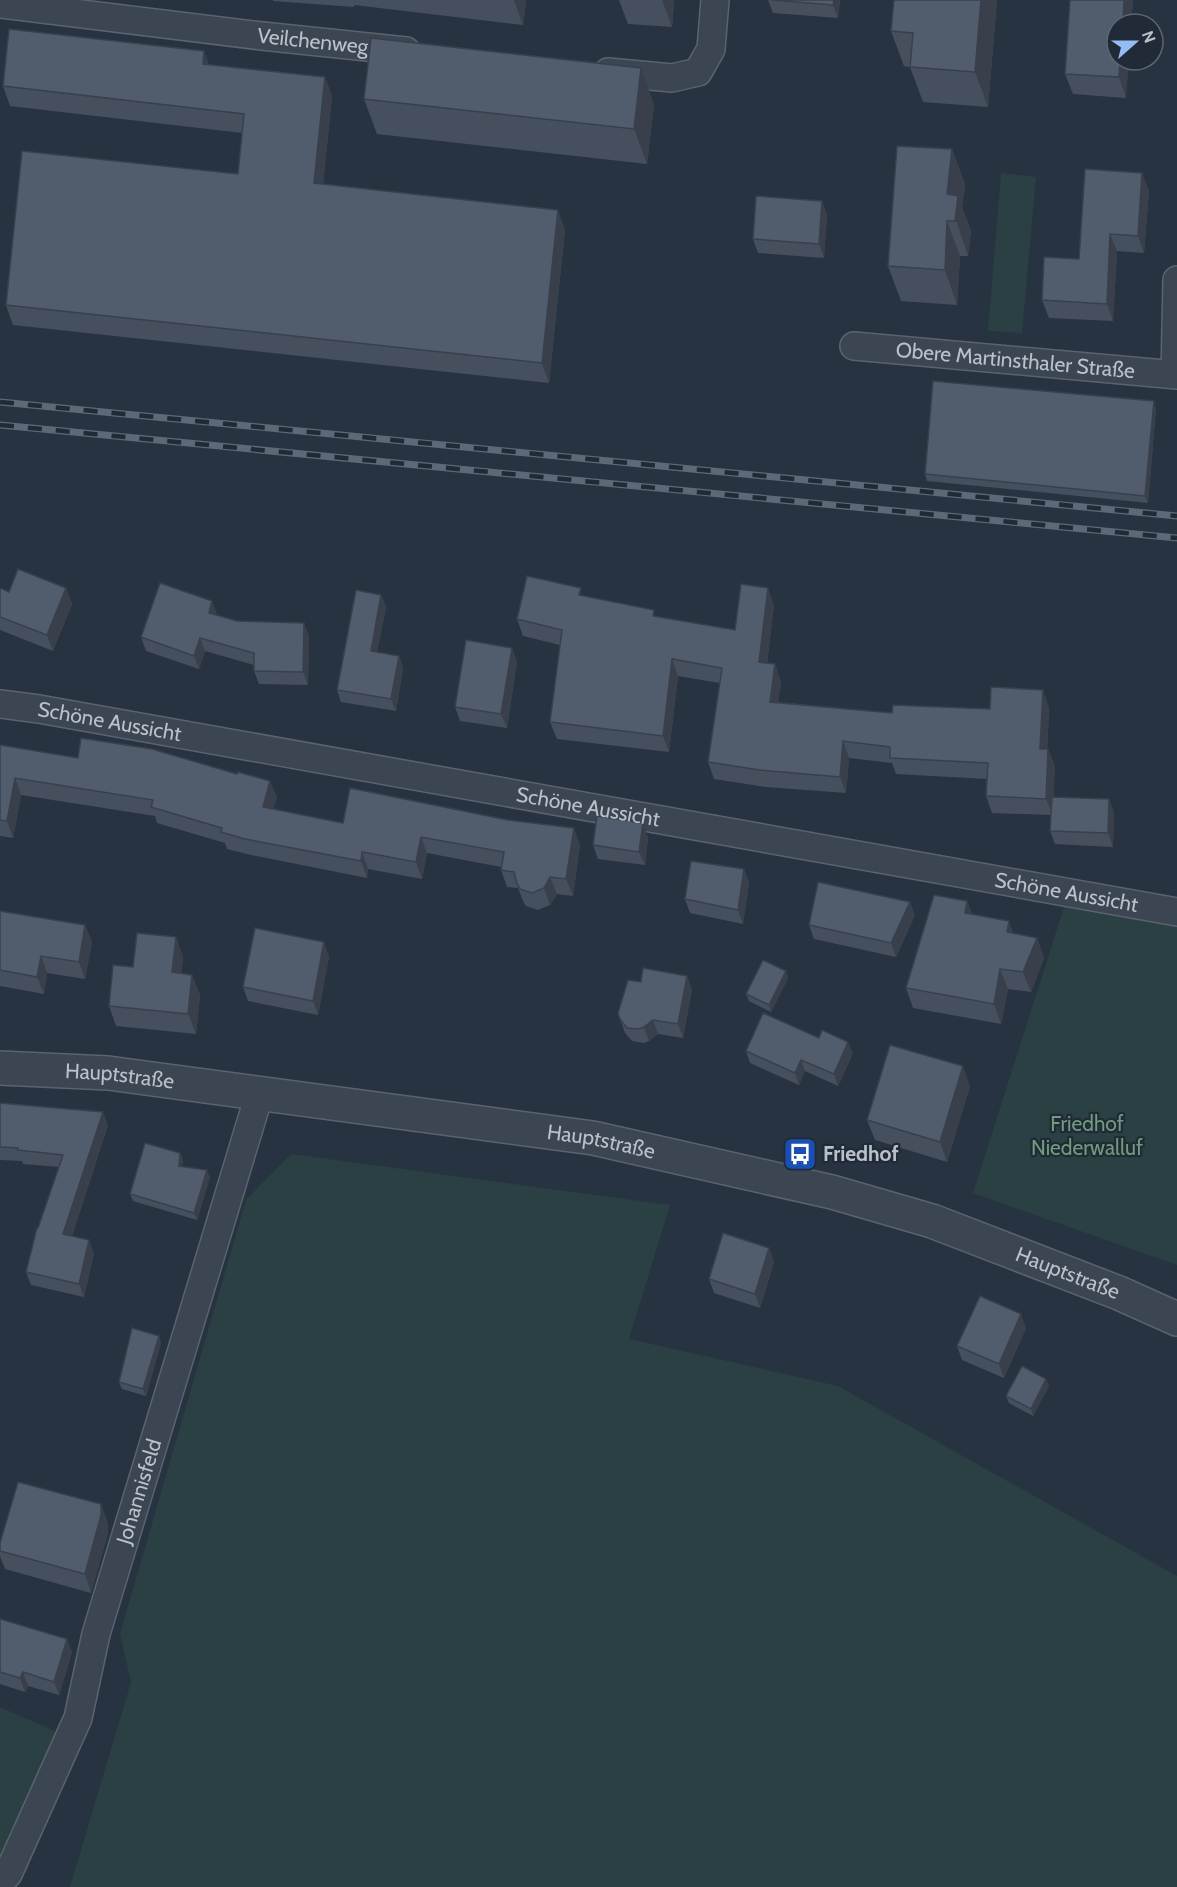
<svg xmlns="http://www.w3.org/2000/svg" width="1177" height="1887" font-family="Cabin,sans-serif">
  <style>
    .green { fill: #2a4043 }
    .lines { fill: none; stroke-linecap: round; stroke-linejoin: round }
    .minor-casing { stroke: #5a636f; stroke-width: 30 }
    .tertiary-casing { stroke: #5a636f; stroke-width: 36 }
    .minor { stroke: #3c4552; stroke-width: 27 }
    .tertiary { stroke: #3c4552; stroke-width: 33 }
    .rail-casing { stroke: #5e6978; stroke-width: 7 }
    .rail { stroke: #212a37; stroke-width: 4.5; stroke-dasharray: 14; stroke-linecap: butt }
    .wall { fill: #464f5e }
    .shaded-wall { fill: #39404c }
    .building { fill: #515c6d; stroke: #39404c; stroke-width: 1.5 }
    .labels { text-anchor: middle; stroke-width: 4.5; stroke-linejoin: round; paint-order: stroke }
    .street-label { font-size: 21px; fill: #b9c1cb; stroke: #212a37 }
    .park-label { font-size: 21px; fill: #719b7a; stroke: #212a37 }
    .poi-label { font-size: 21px; font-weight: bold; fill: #b9c1cb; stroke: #212a37; text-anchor: start }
  </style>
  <rect width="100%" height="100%" fill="#283342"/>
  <g class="green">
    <polygon points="1001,173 1036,177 1022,333 988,331"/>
    <polygon points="1065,904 1177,925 1177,1265 973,1193"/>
    <polygon points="291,1154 670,1205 629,1339 838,1386 1177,1576 1177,1887 70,1887 131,1682 120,1634 246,1200"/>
    <polygon points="0,1707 57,1732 0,1870"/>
  </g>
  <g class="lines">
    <defs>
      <g id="minor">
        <path id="s1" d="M0,4L262,36L406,51"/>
        <polyline points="608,72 672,78 698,72 711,49 715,0"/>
        <path id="s2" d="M854,346L1177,375"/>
        <polyline points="1175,374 1177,280"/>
        <path id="s3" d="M0,704L39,709L1177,912"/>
        <path id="s4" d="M0,1882L8,1874L78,1718L96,1634L260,1092"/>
      </g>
      <g id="tertiary">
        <path id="s5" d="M0,1068L108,1073L593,1138L832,1192L932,1221L1119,1293L1177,1319"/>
      </g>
    </defs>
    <use href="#minor" class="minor-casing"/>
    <use href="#tertiary" class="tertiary-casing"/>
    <use href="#minor" class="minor"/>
    <use href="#tertiary" class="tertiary"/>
    <defs>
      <g id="rail">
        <polyline points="0,402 1177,516"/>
        <polyline points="0,425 1177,538"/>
      </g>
    </defs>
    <use href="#rail" class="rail-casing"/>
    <use href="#rail" class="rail"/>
  </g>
  <g class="wall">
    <polygon points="273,0 526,0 523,25 354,5 354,7 273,1"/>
    <polygon points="619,0 674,0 672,27 628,24"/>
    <polygon points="768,0 840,0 838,18 773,13"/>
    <polygon points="997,0 988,107 923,102 910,67 904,66 891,31"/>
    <polygon points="1070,0 1133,0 1131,24 1117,24 1126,98 1073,94 1065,74"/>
    <polygon points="209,65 325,77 332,97 323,184 565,230 549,383 13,325 6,305 238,174 242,133 10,106 3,86"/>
    <polygon points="364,99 654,104 647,164 377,134"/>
    <polygon points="952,149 965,185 962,207 971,231 968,256 960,256 957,305 901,301 888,266"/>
    <polygon points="1149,190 1144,253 1117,251 1113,321 1049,318 1042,300 1079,259"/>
    <polygon points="822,201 827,215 824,258 758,253 753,239"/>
    <polygon points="1156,408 1148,503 927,481 925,474"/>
    <polygon points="0,588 9,592 66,588 72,604 53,651 0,630"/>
    <polygon points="381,595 386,607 377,652 399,656 403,668 396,711 341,702 337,690"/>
    <polygon points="583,596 656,617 735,630 774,605 767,663 781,681 778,702 892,713 1049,707 1047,749 1048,749 1055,766 1053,797 1109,799 1114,813 1113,847 1055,844 1050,831 1051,815 992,813 986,796 987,779 896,774 892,763 849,758 846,793 766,787 714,779 708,762 720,683 678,676 669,752 557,739 550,722 560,645 523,636 517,619"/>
    <polygon points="212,601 217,615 237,621 309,636 308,685 259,684 254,671 254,665 205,651 199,669 146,651 141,637"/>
    <polygon points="517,661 507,728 460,721 455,707"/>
    <polygon points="0,745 277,797 273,809 343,823 580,845 573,896 557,894 550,905 538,910 526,906 523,901 518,888 507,887 501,870 501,867 427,853 422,879 368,869 367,878 251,855 227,849 225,843 157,823 155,816 21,795 13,838 0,836"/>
    <polygon points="648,837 645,865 598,859 593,845"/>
    <polygon points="744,869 749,883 743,924 690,913 685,899"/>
    <polygon points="967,901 972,915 1013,934 1037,938 1044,958 1031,992 1008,989 1001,1024 913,1008 906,988"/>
    <polygon points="0,911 85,925 92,942 85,979 47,973 44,994 0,986"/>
    <polygon points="915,915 896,957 814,939 809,925"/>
    <polygon points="176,937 183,957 181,973 192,975 200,995 196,1034 116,1026 109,1006 133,967"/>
    <polygon points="329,956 318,1015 248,1001 243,987"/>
    <polygon points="788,978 771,1012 749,1001 746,994"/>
    <polygon points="641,982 692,989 683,1038 658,1034 649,1041 644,1043 632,1041 625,1033 620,1019"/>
    <polygon points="746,1051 853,1053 838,1086 805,1071 799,1085 750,1063"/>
    <polygon points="970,1086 947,1162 875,1140 867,1120"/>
    <polygon points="0,1103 108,1125 72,1236 94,1253 84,1297 31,1285 26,1272 38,1228 59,1167 23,1164 22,1161 0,1160"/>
    <polygon points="180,1153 183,1160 182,1166 210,1177 197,1220 133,1201 130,1194"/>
    <polygon points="769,1248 774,1262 760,1308 714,1293 709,1279"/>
    <polygon points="1026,1328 1004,1378 962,1360 957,1346"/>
    <polygon points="159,1336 161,1343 146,1396 122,1389 119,1382"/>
    <polygon points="1049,1386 1033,1416 1009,1403 1006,1396"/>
    <polygon points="108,1523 108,1533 91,1593 5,1569 0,1556 0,1543"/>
    <polygon points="0,1619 72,1652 59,1695 28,1686 25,1692 0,1684"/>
  </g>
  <g class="shaded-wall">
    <polygon points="514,0 526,0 523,25"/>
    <polygon points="662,0 674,0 672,27"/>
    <polygon points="834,0 840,0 838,18 833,5"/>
    <polygon points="981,0 997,0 988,107 975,72"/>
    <polygon points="1124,0 1133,0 1131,24 1123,24"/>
    <polygon points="204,51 212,72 203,64"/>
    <polygon points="1120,60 1129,60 1126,98 1119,77"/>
    <polygon points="641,68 654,104 647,164 634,129"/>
    <polygon points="325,77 332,97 321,203 314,183"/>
    <polygon points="952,149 965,185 962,207 971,231 968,256 947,194"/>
    <polygon points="1142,173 1149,190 1144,253 1138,236"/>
    <polygon points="822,201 827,215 824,258 819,244"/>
    <polygon points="558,210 565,230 549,383 542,363"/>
    <polygon points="947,221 960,256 957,305 945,270"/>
    <polygon points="1110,234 1117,251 1113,321 1107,304"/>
    <polygon points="1154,401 1156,408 1148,503 1145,496"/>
    <polygon points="66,588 72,604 53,651 47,635"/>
    <polygon points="768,588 774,605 765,678 759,662"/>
    <polygon points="381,595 386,607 375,663 371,651"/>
    <polygon points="212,601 217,615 213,626 209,613"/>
    <polygon points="304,623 309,636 308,685 303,672"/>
    <polygon points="200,638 205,651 199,669 194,656"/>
    <polygon points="512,648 517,661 507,728 501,714"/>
    <polygon points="399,656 403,668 396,711 391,699"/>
    <polygon points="672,659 678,676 669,752 663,736"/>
    <polygon points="775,664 781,681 776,718 770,702"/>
    <polygon points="1043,690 1049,707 1047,766 1040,749"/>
    <polygon points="843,741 849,758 846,793 840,777"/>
    <polygon points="1048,749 1055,766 1053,815 1046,799"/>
    <polygon points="15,778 21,795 13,838 7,821"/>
    <polygon points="270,781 277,797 269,824 263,807"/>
    <polygon points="1109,799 1114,813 1113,847 1108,833"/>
    <polygon points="643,823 648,837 645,865 639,852"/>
    <polygon points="574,828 580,845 573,896 566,879"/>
    <polygon points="421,837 427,853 422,879 416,862"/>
    <polygon points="362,852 368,869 367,878 361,861"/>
    <polygon points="744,869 749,883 743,924 738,910"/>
    <polygon points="550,877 557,894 550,905 544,888"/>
    <polygon points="967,901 975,921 965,913"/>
    <polygon points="910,902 915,915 896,957 891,943"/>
    <polygon points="1009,921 1016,941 1007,932"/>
    <polygon points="85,925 92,942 85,979 79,962"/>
    <polygon points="176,937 183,957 180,993 172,972"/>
    <polygon points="1037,938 1044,958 1031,992 1023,972"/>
    <polygon points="324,942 329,956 318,1015 313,1001"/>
    <polygon points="41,956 47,973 44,994 37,977"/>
    <polygon points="1000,969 1008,989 1001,1024 994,1004"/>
    <polygon points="786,971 788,978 771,1012 769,1005"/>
    <polygon points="192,975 200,995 196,1034 188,1014"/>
    <polygon points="687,976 692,989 683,1038 678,1024"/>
    <polygon points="653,1020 658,1034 649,1041 644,1027"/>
    <polygon points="848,1042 853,1053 838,1086 834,1074"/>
    <polygon points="801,1060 805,1071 799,1085 795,1073"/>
    <polygon points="963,1066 970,1086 947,1162 940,1142"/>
    <polygon points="103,1112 108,1125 68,1247 63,1234"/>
    <polygon points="180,1153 183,1160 181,1173 179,1166"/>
    <polygon points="207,1170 210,1177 197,1220 194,1213"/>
    <polygon points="89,1240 94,1253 84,1297 79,1284"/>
    <polygon points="769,1248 774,1262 760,1308 755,1294"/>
    <polygon points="1021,1314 1026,1328 1004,1378 999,1364"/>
    <polygon points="159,1336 161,1343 146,1396 143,1389"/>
    <polygon points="1046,1379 1049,1386 1033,1416 1031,1409"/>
    <polygon points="101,1504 108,1523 108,1533 91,1593 85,1574"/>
    <polygon points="67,1639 72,1652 59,1695 54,1682"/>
    <polygon points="23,1672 28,1686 25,1692 20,1678"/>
  </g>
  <g class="building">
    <polygon points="771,0 834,0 833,5"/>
    <polygon points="894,0 981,0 975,72 910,67 913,33 891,31"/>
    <polygon points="1070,0 1124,0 1123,24 1117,24 1117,60 1120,60 1119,77 1065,74"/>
    <polygon points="9,29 204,51 203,64 325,77 314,183 558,210 542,363 6,305 22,151 238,174 244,114 3,86"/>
    <polygon points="371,38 641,68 634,129 364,99"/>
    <polygon points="897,146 952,149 947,194 958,196 955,221 947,221 945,270 888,266"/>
    <polygon points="1085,169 1142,173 1138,236 1110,234 1107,304 1042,300 1044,257 1079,259"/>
    <polygon points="756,196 822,201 819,244 753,239"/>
    <polygon points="933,381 1154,401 1145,496 925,474"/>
    <polygon points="18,569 66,588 47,635 0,617 0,588 9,592"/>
    <polygon points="527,576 581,588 579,595 654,610 653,616 735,630 741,584 768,588 759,662 775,664 770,702 892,713 893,705 990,709 991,687 1043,690 1040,749 1048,749 1046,799 986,796 988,763 890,758 890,747 843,741 840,777 760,770 708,762 722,668 672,659 663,736 550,722 562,630 517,619"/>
    <polygon points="160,583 212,601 209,613 237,621 304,623 303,672 254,671 254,653 200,638 194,656 141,637"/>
    <polygon points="356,590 381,595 371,651 399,656 391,699 337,690"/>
    <polygon points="466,640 512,648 501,714 455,707"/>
    <polygon points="81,738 152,749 237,774 238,772 270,781 263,807 343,823 350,788 508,820 574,828 566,879 550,877 544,888 532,893 520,889 517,884 514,872 501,870 504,852 421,837 416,862 362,852 361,861 245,839 221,832 222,828 151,807 153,800 15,778 7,821 0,820 0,745 78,758"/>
    <polygon points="1052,797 1109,799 1108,833 1050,831"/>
    <polygon points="597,816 643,823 639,852 593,845"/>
    <polygon points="691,861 744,869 738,910 685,899"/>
    <polygon points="818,882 910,902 891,943 809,925"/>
    <polygon points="934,895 967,901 965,913 1009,921 1007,932 1037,938 1023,972 1000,969 994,1004 906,988"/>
    <polygon points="0,911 85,925 79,962 41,956 37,977 0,970"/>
    <polygon points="255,928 324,942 313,1001 243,987"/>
    <polygon points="137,933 176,937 172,972 192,975 188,1014 109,1006 113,965 133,967"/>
    <polygon points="763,960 786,971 769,1005 746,994"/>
    <polygon points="643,968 687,976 678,1024 653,1020 644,1027 639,1029 627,1028 620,1019 618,1013 628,980 641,982"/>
    <polygon points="763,1013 819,1038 822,1030 848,1042 834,1074 801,1060 795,1073 746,1051"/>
    <polygon points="890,1045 963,1066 940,1142 867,1120"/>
    <polygon points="0,1103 103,1112 63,1234 89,1240 79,1284 26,1272 37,1228 38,1228 63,1155 18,1150 18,1148 0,1147"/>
    <polygon points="145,1143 180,1153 179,1166 207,1170 194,1213 130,1194"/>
    <polygon points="723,1233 769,1248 755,1294 709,1279"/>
    <polygon points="980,1296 1021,1314 999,1364 957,1346"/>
    <polygon points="132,1328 159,1336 143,1389 119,1382"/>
    <polygon points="1022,1366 1046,1379 1031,1409 1006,1396"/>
    <polygon points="18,1482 101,1504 101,1515 85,1574 0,1551 0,1543"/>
    <polygon points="0,1619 67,1639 54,1682 23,1672 20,1678 0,1672"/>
  </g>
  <defs>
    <symbol id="bus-square" viewBox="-11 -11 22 22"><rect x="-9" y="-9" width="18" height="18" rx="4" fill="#1a4fb4" stroke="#212a37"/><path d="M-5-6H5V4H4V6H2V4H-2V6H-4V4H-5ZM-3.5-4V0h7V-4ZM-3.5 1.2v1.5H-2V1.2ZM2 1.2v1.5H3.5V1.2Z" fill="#fff"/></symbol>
  </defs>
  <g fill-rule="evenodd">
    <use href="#bus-square" x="781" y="1135" width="38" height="38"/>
  </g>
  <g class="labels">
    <g class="street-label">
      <text dy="7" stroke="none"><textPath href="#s1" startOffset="315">Veilchenweg</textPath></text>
      <text dy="7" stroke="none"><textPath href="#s2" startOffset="162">Obere Martinsthaler Straße</textPath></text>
      <text dy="7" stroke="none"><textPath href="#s3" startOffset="111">Schöne Aussicht</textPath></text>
      <text dy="7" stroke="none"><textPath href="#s3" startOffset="597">Schöne Aussicht</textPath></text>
      <text dy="7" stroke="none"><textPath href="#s3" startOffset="1083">Schöne Aussicht</textPath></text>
      <text dy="7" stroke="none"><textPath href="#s5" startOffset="120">Hauptstraße</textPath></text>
      <text dy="7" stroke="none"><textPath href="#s5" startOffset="606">Hauptstraße</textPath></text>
      <text dy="7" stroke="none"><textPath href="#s5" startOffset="1092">Hauptstraße</textPath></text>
      <text dy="7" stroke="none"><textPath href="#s4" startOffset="417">Johannisfeld</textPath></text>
    </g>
    <g class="park-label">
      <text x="1087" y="1131">Friedhof<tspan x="1087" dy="24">Niederwalluf</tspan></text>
    </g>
    <g class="poi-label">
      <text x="823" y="1161">Friedhof</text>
    </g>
  </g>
  <g transform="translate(1135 42) rotate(69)"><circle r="28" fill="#212a37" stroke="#5e6672" stroke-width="1.5"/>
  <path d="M0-4.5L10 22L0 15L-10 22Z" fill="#95bbf4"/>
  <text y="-9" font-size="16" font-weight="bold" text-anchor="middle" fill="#b9c1cb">N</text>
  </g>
</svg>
